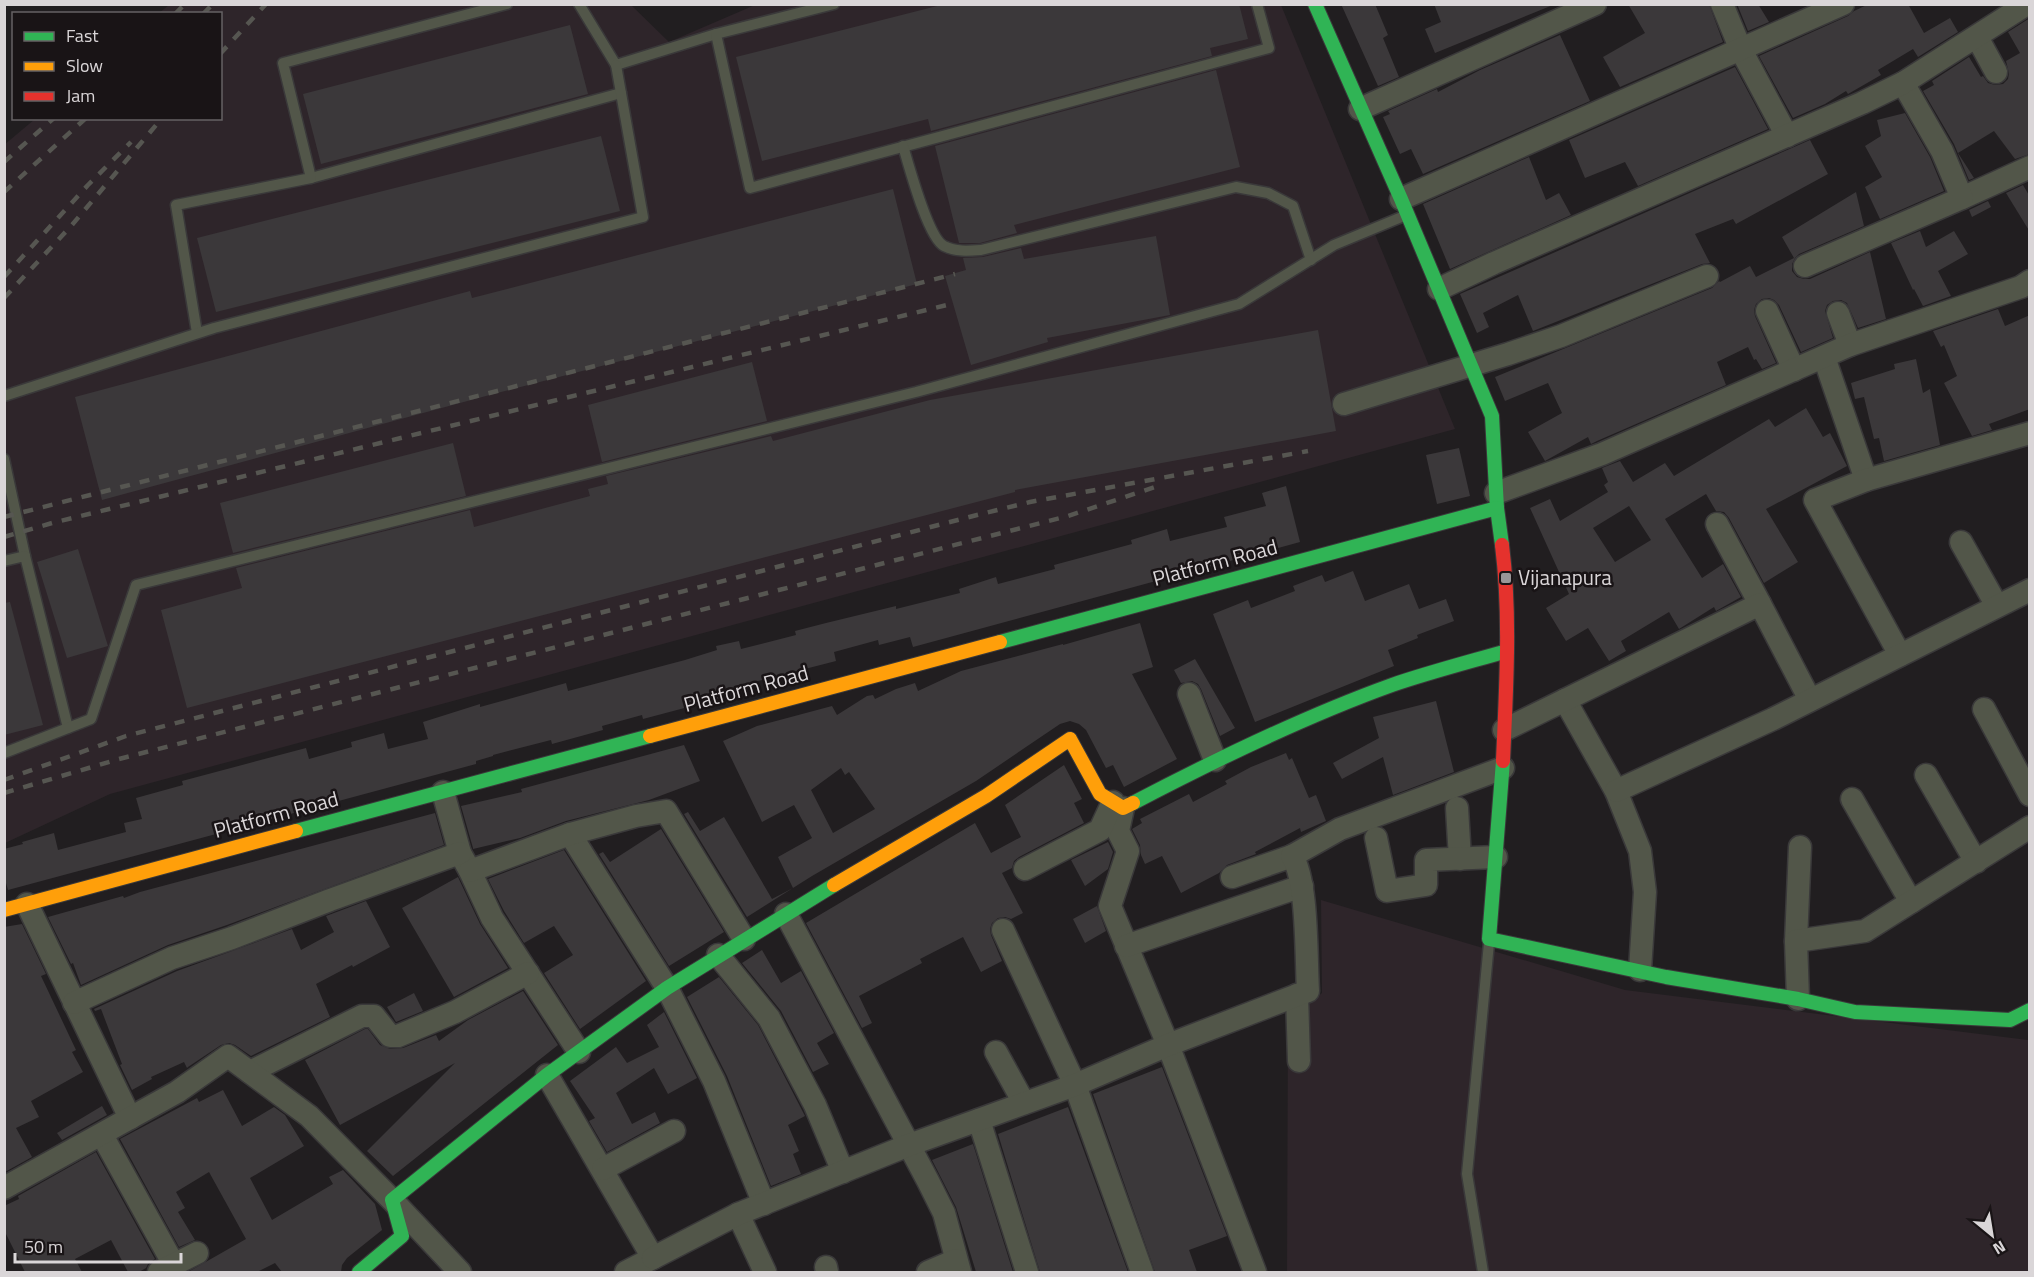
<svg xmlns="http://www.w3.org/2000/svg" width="2034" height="1277" font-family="'Titillium Web',sans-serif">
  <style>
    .built { fill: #2e252a }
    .building { fill: #3b383a; fill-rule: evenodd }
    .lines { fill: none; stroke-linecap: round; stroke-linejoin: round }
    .lane-casing { stroke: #3a393a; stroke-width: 13 }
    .street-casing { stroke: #3a393a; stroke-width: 25 }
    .fast-casing { stroke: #3a393a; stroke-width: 16 }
    .slow-casing { stroke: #3a393a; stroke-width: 16 }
    .jam-casing { stroke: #3a393a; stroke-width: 16 }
    .lane { stroke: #525649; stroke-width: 10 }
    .street { stroke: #525649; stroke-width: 22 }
    .fast { stroke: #30b455; stroke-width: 14 }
    .slow { stroke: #ff9f0a; stroke-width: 14 }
    .jam { stroke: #e5322d; stroke-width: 14 }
    .rail { stroke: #565651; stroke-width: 4.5; stroke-dasharray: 10 10; stroke-linecap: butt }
    .poi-dot { fill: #999698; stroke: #191416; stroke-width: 2 }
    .labels { text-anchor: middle; stroke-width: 5; stroke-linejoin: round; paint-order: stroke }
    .street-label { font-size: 21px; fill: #dad6d8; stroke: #191416 }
    .poi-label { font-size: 21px; fill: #dad6d8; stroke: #191416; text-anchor: start }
  </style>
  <rect width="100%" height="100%" fill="#211e20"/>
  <g class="built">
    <polygon points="169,5 631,5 669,42 755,5 1281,5 1455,429 110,794 5,843 4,145 35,119 220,118 220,14 159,13"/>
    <polygon points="1321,900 1625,990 2028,1040 2029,1045 2029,1272 1287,1272 1288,1018 1322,993"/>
  </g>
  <g class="building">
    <polygon points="945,4 1239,4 1248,39 1210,48 1212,56 931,131 928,119 762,161 736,57"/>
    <polygon points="1341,4 1375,4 1388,35 1383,38 1399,77 1378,86"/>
    <polygon points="1434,4 1553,4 1553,5 1435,53 1425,29 1441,22"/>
    <polygon points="1628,4 1709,4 1723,42 1620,87 1603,57 1645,33"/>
    <polygon points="1737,4 1758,4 1769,22 1748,31"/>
    <polygon points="1869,4 1908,4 1924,33 1950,18 1958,32 1918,57 1913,49 1878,70 1881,75 1848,94 1846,91 1825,104 1793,118 1759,56 1848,16 1854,11"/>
    <polygon points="2030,18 2030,154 2015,159 1994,131 1958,153 1974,178 1969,180 1954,144 1923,91 1934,85 1932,81 1969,57 1981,77 1983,76 1988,83 1995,85 2003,84 2008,79 2009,73 2006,61 2020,53 2008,32"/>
    <polygon points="570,25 588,94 321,164 303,94"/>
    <polygon points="1560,35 1590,101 1423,174 1411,149 1400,154 1383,117 1390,114 1388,111 1437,89 1438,92 1480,70"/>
    <polygon points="1735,67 1768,129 1638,186 1625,162 1585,178 1569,140"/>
    <polygon points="1216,70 1240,167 1014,225 1017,233 980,243 959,243 935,146"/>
    <polygon points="1905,113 1930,157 1944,191 1880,219 1865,187 1882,177 1865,146 1881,136 1877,120"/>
    <polygon points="601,136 620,211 216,312 197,238"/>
    <polygon points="1810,140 1828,174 1736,224 1733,219 1695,234 1710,263 1702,264 1533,331 1518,295 1483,313 1489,327 1477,333 1460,294"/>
    <polygon points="1529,157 1546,200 1559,193 1571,215 1450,269 1423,204"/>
    <polygon points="2023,185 2030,197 2030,232 2006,193"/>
    <polygon points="893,189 917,284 497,393 102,500 75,397 470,291 472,298"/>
    <polygon points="1856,192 1864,226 1799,254 1795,258 1792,264 1792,271 1797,277 1804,279 1810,279 1870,252 1886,319 1858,328 1847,303 1841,300 1833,301 1827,305 1825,311 1833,338 1801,352 1779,305 1774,300 1769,298 1762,299 1756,304 1754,310 1755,316 1776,363 1762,369 1756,359 1754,360 1748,347 1717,362 1726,385 1597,441 1591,444 1588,437 1545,461 1528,432 1562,413 1548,383 1505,401 1495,377 1712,288 1719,281 1720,282 1750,266 1756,277 1794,258 1782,237"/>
    <polygon points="1988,201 1991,207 1972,217 1969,210"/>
    <polygon points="1920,231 1926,247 1954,231 1968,254 1938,271 1951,296 1923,306 1914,289 1913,290 1891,243"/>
    <polygon points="1156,236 1170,315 1047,338 1048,342 971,365 945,276 966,270 963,258 983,257 1021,248 1024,259"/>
    <polygon points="1998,309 2005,326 2030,315 2030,409 1989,424 1992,430 1972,436 1944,383 1957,376 1944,345 1941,347 1933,331"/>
    <polygon points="1318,330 1336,431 1015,490 1015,492 187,708 161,610 242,588 236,568 470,510 474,527 590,496 588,489 608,484 606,476 771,436 773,441 930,400"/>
    <polygon points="1916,359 1923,393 1930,389 1940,445 1884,461 1879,438 1874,439 1864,397 1855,399 1851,383 1895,369 1894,364"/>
    <polygon points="752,362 767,421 602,462 588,405"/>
    <path d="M1806,408L1823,437L1830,433L1847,466L1766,509L1798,562L1764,583L1729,518L1724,512L1716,511L1706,494L1665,519L1702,578L1723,564L1741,597L1716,611L1714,607L1679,629L1669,612L1621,641L1626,651L1609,661L1588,628L1566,641L1546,608L1569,594L1530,508L1550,499L1560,521L1608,492L1604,485L1608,482L1602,468L1620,461L1633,482L1665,463L1674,476L1769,419L1775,427ZM1629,506L1651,540L1615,562L1593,528Z"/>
    <polygon points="453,443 466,496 233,553 220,503"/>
    <polygon points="1459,448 1470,496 1437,504 1426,455"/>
    <polygon points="1286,486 1300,542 913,647 910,637 879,645 878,640 834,652 836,661 750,683 751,687 725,694 726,697 643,719 642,715 602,726 603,730 552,744 551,740 493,755 493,756 476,761 476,764 8,890 4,876 4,849 23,844 22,842 54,833 58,850 126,832 124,823 142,819 136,798 183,785 182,781 306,748 309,759 352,747 351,742 384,733 388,749 428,739 423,722 480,704 480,707 566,683 568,691 685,660 717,650 716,646 739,641 741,649 796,635 795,631 826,623 896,606 896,609 960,593 959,589 996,577 998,584 1055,569 1054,565 1132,544 1131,540 1167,529 1170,541 1227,527 1224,517 1266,506 1262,493"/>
    <polygon points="78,549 108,646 67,658 37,562"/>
    <polygon points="1353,571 1365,601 1409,584 1419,609 1446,599 1454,621 1417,635 1418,638 1388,650 1394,666 1255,722 1213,614 1248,600 1251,608 1295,591 1293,586 1322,575 1325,582"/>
    <polygon points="10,602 43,725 4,735 4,603"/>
    <path d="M1140,623L1153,667L1132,674L1177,759L1124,787L1113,765L1106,768L1086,730L1079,724L1070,721L1060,724L976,781L812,876L747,917L684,814L688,812L700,831L724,817L772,899L793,888L778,857L812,838L794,805L762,822L723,741L757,726L832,706L837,715L867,696L873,695L875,699L896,689L915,683L918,691L961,671L1063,644V645ZM841,768L845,775L849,772L875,809L833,833L811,790Z"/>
    <polygon points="1195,659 1235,728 1220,736 1201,689 1198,684 1192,681 1181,683 1174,670"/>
    <polygon points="1436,701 1454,772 1393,795 1383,757 1342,779 1333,763 1379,738 1373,717"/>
    <polygon points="684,745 700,781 649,800 566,821 520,838 473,849 473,848 461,806 522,792 521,789"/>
    <polygon points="1286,753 1289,760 1292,758 1309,798 1316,795 1326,821 1301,832 1300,828 1255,852 1256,854 1227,865 1219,873 1181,893 1162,856 1145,864 1141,855 1140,845 1132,829 1142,823 1140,819 1189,794 1193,802 1227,784 1225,781 1251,767"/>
    <polygon points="1064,765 1082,799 1074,803 1084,823 1019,857 1014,861 1012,868 1002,873 1023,913 1011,919 1005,917 998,918 992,923 990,929 991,935 1002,961 981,972 963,937 920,959 922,963 859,996 872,1023 862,1028 806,923 975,823 991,853 1021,837 1005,805"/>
    <polygon points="435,813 444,845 227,925 168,945 81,985 73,963 71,964 48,917 123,896 124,898 140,892"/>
    <polygon points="661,829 724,932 669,966 599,854 603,852 610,862"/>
    <polygon points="1108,842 1113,852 1108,869 1085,886 1071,860"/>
    <polygon points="564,850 646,981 580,1029 544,973 573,955 554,926 524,943 504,911 488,879"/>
    <polygon points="458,877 480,924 508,968 454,997 402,908"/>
    <polygon points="366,901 390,947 353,967 352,965 316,984 330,1017 251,1056 235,1045 229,1043 221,1045 188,1067 187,1068 184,1062 151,1077 152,1079 132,1090 120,1065 122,1064 101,1009 95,1011 94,1009 177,971 292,929 301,950 334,932 326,916"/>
    <polygon points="1097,906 1106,931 1085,943 1073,919"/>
    <polygon points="22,924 46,974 41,976 76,1050 72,1052 83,1072 31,1101 39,1117 16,1128 32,1157 5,1172 4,927"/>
    <polygon points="762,950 781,983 801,971 834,1033 817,1043 829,1064 813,1072 781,1011 742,963"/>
    <polygon points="719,977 758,1025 805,1116 788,1125 799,1151 793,1154 801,1174 771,1186 727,1076 687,997"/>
    <polygon points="523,991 558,1045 393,1176 367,1151 455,1063 340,1125 305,1060 365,1029 368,1029 380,1045 390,1049 403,1048 436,1035 439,1041 468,1020"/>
    <polygon points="414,993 423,1011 396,1022 387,1007"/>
    <polygon points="664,1012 697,1078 668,1094 654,1068 616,1093 632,1124 655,1112 660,1123 607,1152 589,1121 595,1118 570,1081 616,1047 627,1063 659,1047 647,1025"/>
    <polygon points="1162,1067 1227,1236 1189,1250 1197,1272 1155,1272 1093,1094"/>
    <polygon points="223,1090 242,1126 274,1107 285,1115 304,1146 250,1178 272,1220 333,1184 329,1177 343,1170 375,1204 382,1230 347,1258 342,1265 341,1272 282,1272 275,1263 257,1272 188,1272 246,1239 209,1172 176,1192 185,1208 178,1212 195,1240 179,1247 120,1139 197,1098 199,1102"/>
    <polygon points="102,1106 107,1115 62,1140 57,1133"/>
    <polygon points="1068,1107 1128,1272 1040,1272 998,1134"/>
    <polygon points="973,1144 1013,1272 976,1272 956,1207 932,1160"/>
    <polygon points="96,1152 155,1259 148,1264 146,1268 139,1272 128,1272 111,1240 75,1259 82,1272 25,1272 4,1230 4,1206 19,1199 18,1196"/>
  </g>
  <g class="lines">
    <defs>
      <g id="lane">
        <polyline points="579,4 616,65 716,34"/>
        <polyline points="834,4 716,34 750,188 1269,48 1257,4"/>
        <path d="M903,146C909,166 928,238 944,246C956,252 968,251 981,250L1236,187L1268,193L1293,206L1311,260"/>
        <polyline points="311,178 621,93"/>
        <polyline points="197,333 176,205 311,178 283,63 507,4"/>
        <polyline points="4,396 214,328 643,217 616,65"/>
        <polyline points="4,459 25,556"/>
        <polyline points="4,561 25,556 68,728"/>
        <polyline points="4,753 91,719 136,585 916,392 1239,304 1334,245 1404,216"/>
        <polyline points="1483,1272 1467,1174 1489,943"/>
      </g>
      <g id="street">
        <polyline points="1722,4 1741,50 1787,136"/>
        <polyline points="1977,37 1996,72"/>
        <polyline points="1360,109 1595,4"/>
        <polyline points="1962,198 2030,167"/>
        <polyline points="1401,199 1843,4"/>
        <polyline points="1805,266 1962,198 1942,151 1903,83"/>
        <polyline points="1439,289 1494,263 1862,103 1903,83 2027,4"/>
        <polyline points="1767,311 1794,370"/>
        <polyline points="1838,313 1850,345"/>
        <polyline points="1824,357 1866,480"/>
        <polyline points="1344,404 1508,354 1561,336 1707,276"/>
        <polyline points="1496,493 1602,454 1850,345 2021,287 2030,281"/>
        <polyline points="1717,524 1760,604"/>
        <polyline points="1961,542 1997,606"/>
        <polyline points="1900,655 1815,500 1866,480 2030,433"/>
        <polyline points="1189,694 1215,760"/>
        <polyline points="1565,700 1616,791 1640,851 1645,892 1640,970"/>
        <polyline points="1984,709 2030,795"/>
        <polyline points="1504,730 1760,604 1810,700"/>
        <polyline points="1926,775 1976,862"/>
        <polyline points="1616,791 1773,719 2030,590"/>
        <polyline points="443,792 460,853 470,871 492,918 579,1052"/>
        <polyline points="1852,799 1911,902"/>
        <polyline points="1123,808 1118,831 1128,851 1110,906 1168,1045 1255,1272"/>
        <polyline points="1457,808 1460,859"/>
        <polyline points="570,834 667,988 714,1081 764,1204"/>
        <polyline points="1376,838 1387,891 1426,885 1426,860 1496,857"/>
        <polyline points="1025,869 1100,830 1113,802"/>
        <polyline points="470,871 570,834 636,816 666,811 744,939"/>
        <polyline points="1232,877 1292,856"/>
        <polyline points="27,904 130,1118"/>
        <polyline points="786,914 928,1181 944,1213 960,1272"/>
        <polyline points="1003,930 1075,1085 1142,1272"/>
        <polyline points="1796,941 1800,847"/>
        <polyline points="1126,946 1302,886"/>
        <polyline points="718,955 769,1018 815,1105 843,1172"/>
        <polyline points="1297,995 1299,1061"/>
        <polyline points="1798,999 1796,941 1865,931 2030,827"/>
        <polyline points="74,1003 172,958 232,938 330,900 460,853"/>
        <polyline points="996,1052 1024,1103"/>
        <polyline points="250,1072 362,1016 374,1016 390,1036 398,1036 455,1012 528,973"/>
        <polyline points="547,1075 653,1258 626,1272"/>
        <polyline points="979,1120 1027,1272"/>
        <polyline points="102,1135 174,1265"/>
        <polyline points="603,1169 674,1131"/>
        <polyline points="4,1188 177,1092 228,1056 309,1116 392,1200 460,1272"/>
        <polyline points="738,1214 765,1272"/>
        <path d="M653,1258L738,1214L909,1145L1075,1085L1168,1045L1308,991C1306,959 1308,880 1292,856L1340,829L1503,768"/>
        <polyline points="826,1267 827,1272"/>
        <polyline points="159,1272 197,1253"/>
        <polyline points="928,1272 956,1260"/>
      </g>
      <g id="fast">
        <polyline points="1315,4 1401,199 1492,416 1497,508 1502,545"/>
        <polyline points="1000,642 1497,508"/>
        <polyline points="1503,761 1489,939 1666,977 1798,999 1855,1012 2010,1020 2030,1010"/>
        <path d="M1133,803C1217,759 1303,717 1392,685C1430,672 1469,662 1507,651"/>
        <polyline points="296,831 650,736"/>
        <polyline points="359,1272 402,1236 392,1200 547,1075 667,988 834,885"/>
      </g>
      <g id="slow">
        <polyline points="650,736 1000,642"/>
        <polyline points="834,885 986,796 1070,739 1100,794 1123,808 1133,803"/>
        <polyline points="4,910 296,831"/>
      </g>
      <path id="jam" d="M1502,545C1511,617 1506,690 1503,761"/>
    </defs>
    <use href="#lane" class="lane-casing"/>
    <use href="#street" class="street-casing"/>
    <use href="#fast" class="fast-casing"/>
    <use href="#slow" class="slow-casing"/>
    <use href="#jam" class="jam-casing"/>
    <use href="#lane" class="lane"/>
    <use href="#street" class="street"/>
    <use href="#fast" class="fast"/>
    <use href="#slow" class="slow"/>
    <use href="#jam" class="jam"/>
    <g class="rail">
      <polyline points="175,14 185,4"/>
      <polyline points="203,14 213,4"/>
      <polyline points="220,54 266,4"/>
      <polyline points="4,162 54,118"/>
      <polyline points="4,192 86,118"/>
      <polyline points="4,277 88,185 131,142"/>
      <polyline points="4,298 72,225 162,118"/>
      <polyline points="4,517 955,274"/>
      <polyline points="4,537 52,523 955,303"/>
      <polyline points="4,780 126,736 977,515 1030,502 1308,451"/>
      <polyline points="4,793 119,759 1068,516 1161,485"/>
    </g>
  </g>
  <rect class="poi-dot" x="1500" y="572" width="12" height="12" rx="3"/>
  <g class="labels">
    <g class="street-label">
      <text transform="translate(1215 563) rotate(-15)" y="7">Platform Road</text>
      <text transform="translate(746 689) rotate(-15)" y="7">Platform Road</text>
      <text transform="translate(276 815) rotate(-15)" y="7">Platform Road</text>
    </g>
    <g class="poi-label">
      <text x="1518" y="585">Vijanapura</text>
    </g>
  </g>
  <rect width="2034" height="1277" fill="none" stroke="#dad6d8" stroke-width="12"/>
  <rect x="12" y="12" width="210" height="108" fill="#191416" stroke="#666264" stroke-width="1.5"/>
  <rect x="24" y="32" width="30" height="9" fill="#30b455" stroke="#666264" stroke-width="1.5"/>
  <text x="66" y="42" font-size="18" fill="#dad6d8">Fast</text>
  <rect x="24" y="62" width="30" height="9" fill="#ff9f0a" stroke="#666264" stroke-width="1.5"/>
  <text x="66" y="72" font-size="18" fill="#dad6d8">Slow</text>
  <rect x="24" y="92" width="30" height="9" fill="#e5322d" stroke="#666264" stroke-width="1.5"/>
  <text x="66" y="102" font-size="18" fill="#dad6d8">Jam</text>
  <g transform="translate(1992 1235) rotate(150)" stroke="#191416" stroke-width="4.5" paint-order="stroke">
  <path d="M0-4.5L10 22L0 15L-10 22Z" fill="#dad6d8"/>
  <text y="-9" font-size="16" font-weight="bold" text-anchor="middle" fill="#dad6d8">N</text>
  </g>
  <path d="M15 1253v9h166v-9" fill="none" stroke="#dad6d8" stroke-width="3"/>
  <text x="24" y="1253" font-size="18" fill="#dad6d8" stroke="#191416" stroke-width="4.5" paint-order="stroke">50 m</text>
</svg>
